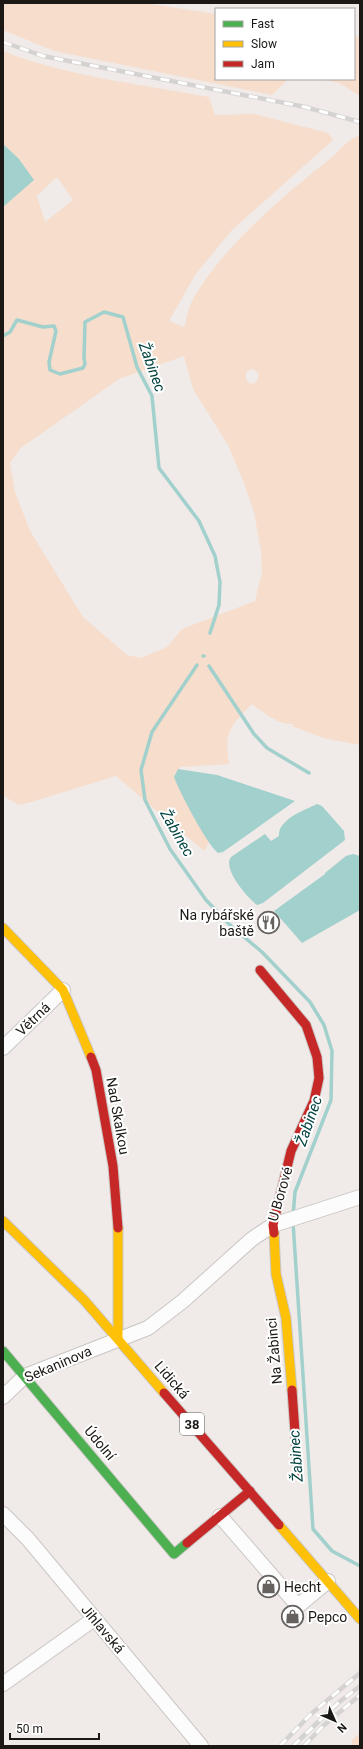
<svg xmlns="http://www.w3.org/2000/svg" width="363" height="1749" font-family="Roboto,sans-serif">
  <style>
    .green { fill: #f6ddcc; fill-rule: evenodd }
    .water { fill: #a2d0cc }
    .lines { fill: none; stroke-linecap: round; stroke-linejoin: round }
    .stream { stroke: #a2d0cc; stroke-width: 3.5 }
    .street-casing { stroke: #cac6c4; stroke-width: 16 }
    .fast-casing { stroke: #cac6c4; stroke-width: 11 }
    .slow-casing { stroke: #cac6c4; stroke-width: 11 }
    .jam-casing { stroke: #cac6c4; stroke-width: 11 }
    .street { stroke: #fdfcfc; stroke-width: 14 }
    .fast { stroke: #4caf50; stroke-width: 9 }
    .slow { stroke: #ffc107; stroke-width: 9 }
    .jam { stroke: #c62828; stroke-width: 9 }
    .rail-casing { stroke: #d5d3d2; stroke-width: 4.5 }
    .rail { stroke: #fff; stroke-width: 3; stroke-dasharray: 9; stroke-linecap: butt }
    .labels { text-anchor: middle; stroke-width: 4; stroke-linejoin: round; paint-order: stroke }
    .shield { fill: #fff; stroke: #5f5d5b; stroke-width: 1 }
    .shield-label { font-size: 13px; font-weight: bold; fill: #1b1815 }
    .poi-label { font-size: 14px; fill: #1b1815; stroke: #fff; text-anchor: start }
    .street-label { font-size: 14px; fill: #1b1815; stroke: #fff }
    .water-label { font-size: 15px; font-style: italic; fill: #00423f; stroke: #fff }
  </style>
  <rect width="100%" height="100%" fill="#f0ebe8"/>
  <g class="green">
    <polygon points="3,3 145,3 216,14 216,79 290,79 287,80 272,95 54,51 3,30"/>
    <polygon points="354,36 360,37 360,96 339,83 322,79 354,79"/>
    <path d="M3,51C68,77 141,84 209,97L215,115L254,114L328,133L333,140L232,230L195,275L169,321L184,327C187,319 188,309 192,301C221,248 284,195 331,158C339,152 349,137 360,136V745L323,738L292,726L294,724C278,725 265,713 252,704C230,727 224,731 229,764L181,767L175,774V779L210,841L204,851L116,776L28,803L18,805L3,795V207L33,180L19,159L3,144ZM57,177L73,200L45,222L37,196ZM184,356L193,389L228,445L244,483L254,512L261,551L262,572L255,601L182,629L167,647L141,658L127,655L83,617L30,531L15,492L10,463L21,448L119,379ZM252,369L257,372L259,376L256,382L250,384L246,379V372Z"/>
    <polygon points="360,1733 360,1746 352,1746 352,1740"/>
  </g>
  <g class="water">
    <polygon points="3,144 19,159 34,180 3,207"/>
    <path d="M178,769L217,775L295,801L223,852L218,853C207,845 179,791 174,777Z"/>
    <path d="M317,804L322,806L344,831L345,840L263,903L257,905C247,897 222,869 231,857L265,834L271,841L279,836C278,819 305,810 317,804Z"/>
    <polygon points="353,854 360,856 360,910 302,943 274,911 325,874 325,873 346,856"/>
  </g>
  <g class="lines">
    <g class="stream">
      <polyline points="3,336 10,332 17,320 43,327 54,326 56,331 49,362 50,370 60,374 83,368 85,364 84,358 85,322 104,312 123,317 137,367 152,396 159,468 199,521 215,556 220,582 219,605 210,633"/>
      <polyline points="203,656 204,656"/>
      <polyline points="197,665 152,732 141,770 145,800 170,849 206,900 231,926 262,952 310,1002 324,1025 332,1051 331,1100 295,1192 293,1216"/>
      <polyline points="209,666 254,734 267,748 309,773"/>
      <polyline points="293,1222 313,1529 332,1551 360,1566"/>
    </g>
    <defs>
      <g id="street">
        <polyline points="3,1048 63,990"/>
        <polyline points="3,1397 25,1376 148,1328 183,1301 252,1239 273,1225 360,1197"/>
        <polyline points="3,1514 28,1539 201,1746"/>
        <polyline points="220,1516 298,1606 328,1581"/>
        <polyline points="3,1684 94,1619"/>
      </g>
      <polyline id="fast" points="3,1351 174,1554 187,1543"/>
      <g id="slow">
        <polyline points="3,928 63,990 91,1057"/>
        <polyline points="3,1221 84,1300 164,1393"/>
        <polyline points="274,1233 276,1274 286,1318 292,1390"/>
        <polyline points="118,1339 118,1228"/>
        <polyline points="279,1525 360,1619"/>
      </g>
      <g id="jam">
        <polyline points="260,970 306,1025 317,1057 319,1078 314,1101 291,1151 273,1225 274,1233"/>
        <polyline points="91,1057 96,1070 113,1166 118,1228"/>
        <polyline points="292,1390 298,1475"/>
        <polyline points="164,1393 279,1525"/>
        <polyline points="187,1543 250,1491"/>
      </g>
    </defs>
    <use href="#street" class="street-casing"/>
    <use href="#fast" class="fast-casing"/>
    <use href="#slow" class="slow-casing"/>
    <use href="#jam" class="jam-casing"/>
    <use href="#street" class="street"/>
    <use href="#fast" class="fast"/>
    <use href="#slow" class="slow"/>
    <use href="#jam" class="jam"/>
    <defs>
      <g id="rail">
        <polyline points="3,42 43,56 305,107 360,122"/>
        <polyline points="280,1746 311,1714 360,1673"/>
        <polyline points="293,1746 338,1703 360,1686"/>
        <polyline points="304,1746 323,1726 360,1695"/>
      </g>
    </defs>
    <use href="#rail" class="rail-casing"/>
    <use href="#rail" class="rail"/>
  </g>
  <defs>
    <symbol id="restaurant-ring" viewBox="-11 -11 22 22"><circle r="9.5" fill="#fff" stroke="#66625f" stroke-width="1.5"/><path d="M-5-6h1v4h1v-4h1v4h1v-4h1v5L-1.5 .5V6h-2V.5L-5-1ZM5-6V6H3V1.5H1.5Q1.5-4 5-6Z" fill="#66625f"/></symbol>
    <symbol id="shop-ring" viewBox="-11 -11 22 22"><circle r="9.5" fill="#fff" stroke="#66625f" stroke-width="1.5"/><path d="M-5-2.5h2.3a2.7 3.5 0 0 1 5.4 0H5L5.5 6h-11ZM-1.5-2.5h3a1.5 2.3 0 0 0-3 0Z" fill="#66625f"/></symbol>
  </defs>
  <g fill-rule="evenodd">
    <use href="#restaurant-ring" x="256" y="910" width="25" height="25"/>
    <use href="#shop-ring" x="256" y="1574" width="25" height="25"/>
    <use href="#shop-ring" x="280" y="1604" width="25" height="25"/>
  </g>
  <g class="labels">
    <rect class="shield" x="180" y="1413" width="24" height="22" rx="3"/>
    <g class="shield-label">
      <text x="192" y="1429">38</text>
    </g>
    <g class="poi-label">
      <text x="254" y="920" text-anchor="end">Na rybářské<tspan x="254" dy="16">baště</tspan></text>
      <text x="284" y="1592">Hecht</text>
      <text x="308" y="1622">Pepco</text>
    </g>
    <g class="street-label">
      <text transform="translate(33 1019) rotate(-44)" y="5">Větrná</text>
      <text transform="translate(118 1116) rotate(80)" y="5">Nad Skalkou</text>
      <text transform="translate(280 1194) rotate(-74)" y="5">U Borové</text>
      <text transform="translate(274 1351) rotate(-95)" y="5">Na Žabinci</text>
      <text transform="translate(58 1364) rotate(-23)" y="5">Sekaninova</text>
      <text transform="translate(172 1380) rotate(49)" y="5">Lidická</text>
      <text transform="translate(100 1443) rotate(50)" y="5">Údolní</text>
      <text transform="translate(103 1629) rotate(50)" y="5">Jihlavská</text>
    </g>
    <g class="water-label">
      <text transform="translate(152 367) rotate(70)" y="5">Žabinec</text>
      <text transform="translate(177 833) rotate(60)" y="5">Žabinec</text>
      <text transform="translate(309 1121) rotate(-71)" y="5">Žabinec</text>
      <text transform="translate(296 1456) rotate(-94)" y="5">Žabinec</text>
    </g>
  </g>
  <rect width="363" height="1749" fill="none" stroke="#1b1815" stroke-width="8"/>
  <rect x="215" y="8" width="140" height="72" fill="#ffffff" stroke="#a4a3a1"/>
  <rect x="223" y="21" width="20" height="6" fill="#4caf50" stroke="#a4a3a1"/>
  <text x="251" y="28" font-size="12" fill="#1b1815">Fast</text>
  <rect x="223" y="41" width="20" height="6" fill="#ffc107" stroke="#a4a3a1"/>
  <text x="251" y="48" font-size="12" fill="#1b1815">Slow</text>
  <rect x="223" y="61" width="20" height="6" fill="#c62828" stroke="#a4a3a1"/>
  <text x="251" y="68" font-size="12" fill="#1b1815">Jam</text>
  <g transform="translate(335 1721) rotate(135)" stroke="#ffffff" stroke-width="3" paint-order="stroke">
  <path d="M0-3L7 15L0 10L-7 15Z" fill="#1b1815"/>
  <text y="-6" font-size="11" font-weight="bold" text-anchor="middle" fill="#1b1815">N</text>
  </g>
  <path d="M10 1733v6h89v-6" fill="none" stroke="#1b1815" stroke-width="2"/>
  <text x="16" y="1733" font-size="12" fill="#1b1815" stroke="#ffffff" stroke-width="3" paint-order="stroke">50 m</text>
</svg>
